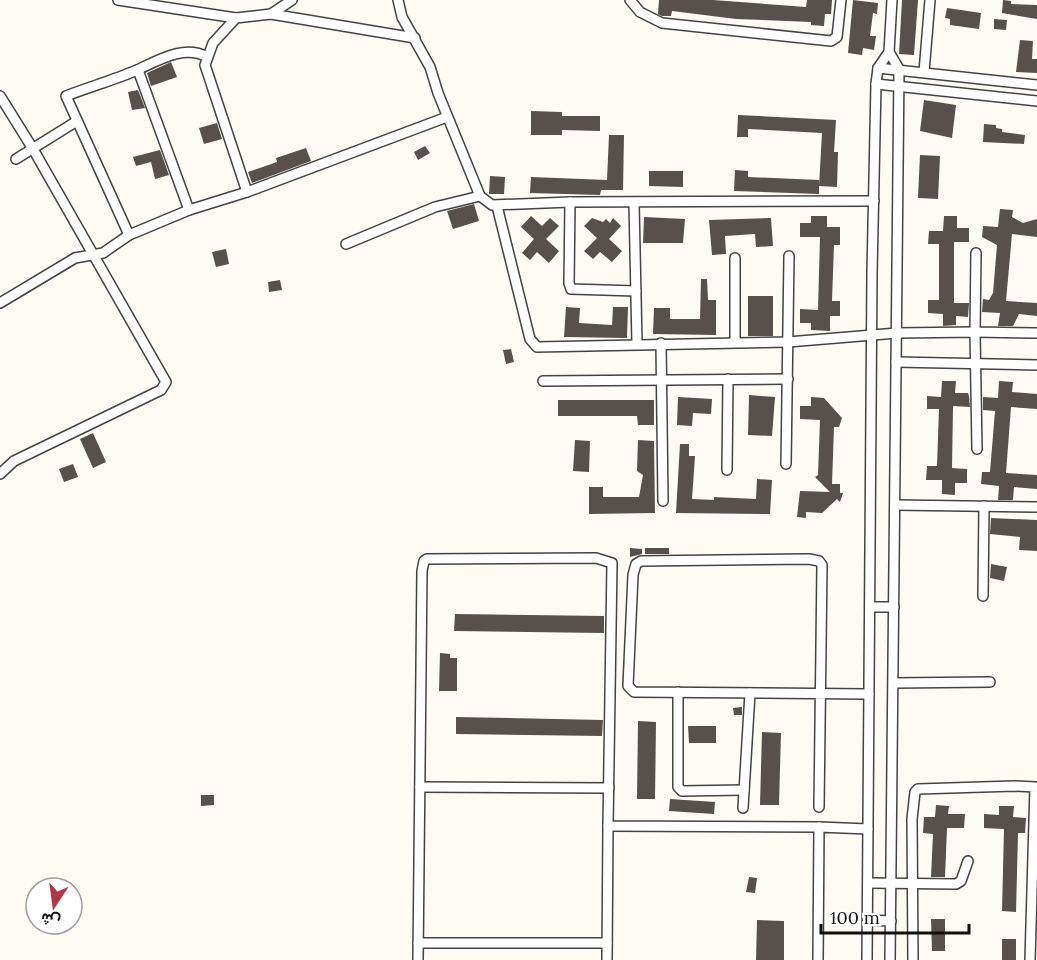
<svg xmlns="http://www.w3.org/2000/svg" width="1037" height="960" font-family="Lora,Vazirmatn,serif">
  <style>
    .building { fill: #57504d }
    .lines { fill: none; stroke-linecap: round; stroke-linejoin: round }
    .minor-casing { stroke: #434343; stroke-width: 12 }
    .minor { stroke: #fff; stroke-width: 9 }
  </style>
  <rect width="100%" height="100%" fill="#fefbf4"/>
  <g class="building">
    <polygon points="659,0 713,0 806,7 807,0 832,0 831,14 825,14 824,26 811,25 811,22 736,19 672,11 671,16 662,16 658,14"/>
    <polygon points="853,0 878,3 877,14 873,13 870,36 876,36 874,50 863,48 862,55 848,53"/>
    <polygon points="902,0 918,0 914,55 899,54"/>
    <polygon points="1003,0 1011,1 1011,4 1037,5 1037,19 1002,13"/>
    <polygon points="947,8 981,13 979,29 950,25 950,19 945,18"/>
    <polygon points="994,19 1007,20 1006,30 994,29"/>
    <polygon points="1020,40 1033,41 1032,59 1037,59 1037,73 1016,72"/>
    <polygon points="171,62 177,77 151,86 147,73"/>
    <polygon points="138,90 145,108 132,110 128,92"/>
    <polygon points="924,100 956,105 952,138 920,131"/>
    <polygon points="531,111 562,112 562,116 600,116 600,131 562,130 562,135 531,135"/>
    <polygon points="738,115 836,120 834,152 838,152 837,187 819,186 822,133 748,129 748,137 737,137"/>
    <polygon points="217,123 222,139 204,144 199,128"/>
    <polygon points="984,124 996,125 996,128 1002,129 1002,132 1025,135 1024,144 983,142"/>
    <polygon points="609,135 624,135 623,190 601,190 600,195 530,193 531,177 607,180"/>
    <polygon points="425,146 430,153 418,160 414,152"/>
    <polygon points="306,148 311,161 252,183 248,172 277,162 276,158"/>
    <polygon points="160,150 169,175 155,179 151,162 136,166 133,157"/>
    <polygon points="920,155 940,156 938,199 918,198"/>
    <polygon points="735,170 748,171 748,177 819,180 819,194 734,191"/>
    <polygon points="649,171 683,171 683,187 649,186"/>
    <polygon points="490,176 505,177 504,194 489,194"/>
    <polygon points="474,204 479,221 453,229 447,211"/>
    <polygon points="1000,209 1013,210 1012,217 1023,223 1037,219 1037,237 1012,234 1006,301 1037,303 1037,316 1019,314 1013,326 998,326 1000,313 982,312 983,299 989,300 993,293 997,245 982,237 983,226 998,227"/>
    <polygon points="531,216 542,226 550,218 559,226 546,239 559,251 549,263 537,252 530,260 522,253 534,239 521,227"/>
    <polygon points="811,216 827,216 827,227 840,227 840,245 834,245 832,301 840,301 840,316 830,316 830,331 811,330 811,323 800,323 800,309 818,310 820,237 800,237 800,223 811,223"/>
    <polygon points="944,216 957,216 957,228 969,228 969,242 954,242 954,303 969,303 968,317 956,316 956,325 943,326 943,314 928,313 928,300 939,300 939,244 928,244 929,231 943,231"/>
    <polygon points="644,217 685,219 683,243 643,243"/>
    <polygon points="592,218 603,222 606,219 610,223 613,218 621,226 609,239 622,251 612,262 600,252 593,259 584,251 597,238 584,226"/>
    <polygon points="771,218 773,246 756,247 755,234 725,236 726,254 712,255 709,220"/>
    <polygon points="226,249 229,264 216,267 212,252"/>
    <polygon points="701,279 707,279 708,300 716,300 716,335 653,334 654,308 670,308 670,319 700,319"/>
    <polygon points="280,280 282,290 269,292 268,282"/>
    <rect x="748" y="296" width="25" height="40"/>
    <polygon points="566,307 580,308 579,323 612,325 613,307 628,307 627,338 564,337"/>
    <polygon points="511,349 514,362 506,364 503,350"/>
    <polygon points="942,381 956,381 955,393 968,393 969,396 970,407 953,406 952,468 967,469 967,483 955,483 955,495 942,494 942,480 926,480 927,466 937,466 939,409 927,409 927,396 941,397"/>
    <polygon points="999,381 1013,382 1012,392 1037,394 1037,409 1011,407 1006,473 1037,475 1037,489 1014,487 1013,500 998,500 999,486 981,484 982,472 990,472 995,411 983,410 983,397 998,398"/>
    <polygon points="749,395 775,397 772,436 748,435"/>
    <polygon points="678,397 712,399 711,414 693,413 692,426 677,425"/>
    <polygon points="811,397 824,398 842,418 839,427 834,427 832,484 840,484 840,493 843,493 840,502 837,499 822,513 806,512 806,518 797,517 800,491 830,492 815,477 818,475 820,420 800,419 800,406 811,406"/>
    <polygon points="558,400 654,400 654,425 638,425 637,416 558,416"/>
    <polygon points="93,433 106,462 93,468 80,439"/>
    <polygon points="575,440 590,441 589,472 573,471"/>
    <polygon points="638,440 654,441 655,513 589,514 589,487 603,487 603,497 639,497 643,475 637,471"/>
    <polygon points="680,444 689,444 689,456 695,456 692,499 714,500 714,497 756,499 757,479 772,480 770,514 676,513"/>
    <polygon points="73,464 78,477 64,482 59,469"/>
    <polygon points="991,518 1037,520 1037,551 1019,550 1020,537 990,534"/>
    <polygon points="630,548 642,549 642,554 630,557"/>
    <rect x="645" y="548" width="24" height="6"/>
    <polygon points="991,564 1007,567 1004,581 990,578"/>
    <polygon points="455,614 604,616 604,633 454,631"/>
    <polygon points="440,653 450,654 450,658 457,658 457,691 439,691"/>
    <polygon points="742,707 742,715 734,715 733,708"/>
    <polygon points="456,717 603,720 602,736 456,734"/>
    <polygon points="638,721 656,722 655,799 637,799"/>
    <polygon points="688,726 716,726 716,743 689,743"/>
    <polygon points="762,732 781,733 779,805 760,805"/>
    <polygon points="201,795 214,795 214,805 201,806"/>
    <polygon points="670,799 715,802 714,814 669,811"/>
    <polygon points="936,805 949,806 948,814 965,814 964,828 947,828 945,877 931,877 933,834 923,833 924,817 935,817"/>
    <polygon points="999,806 1014,806 1013,817 1026,818 1025,833 1018,833 1016,912 1002,911 1004,829 984,828 984,814 999,815"/>
    <polygon points="749,877 757,878 755,893 746,892"/>
    <polygon points="931,919 945,919 945,951 932,951"/>
    <polygon points="757,920 784,921 784,960 756,960"/>
    <rect x="1002" y="939" width="14" height="21"/>
  </g>
  <g class="lines">
    <defs>
      <g id="minor">
        <polyline points="118,0 236,18"/>
        <polyline points="398,0 402,17 430,67 438,93 480,196 492,205 570,202 874,201"/>
        <polyline points="630,0 640,12 662,23 831,41 837,37 841,0"/>
        <polyline points="271,14 415,38"/>
        <polyline points="889,52 899,69 890,960"/>
        <polyline points="878,68 1037,85"/>
        <polyline points="138,70 189,210"/>
        <polyline points="924,72 930,0"/>
        <polyline points="876,84 1037,101"/>
        <polyline points="0,96 33,149 166,382 161,390 14,461 0,474"/>
        <polyline points="16,159 77,121"/>
        <polyline points="247,192 205,65 213,43 236,18 271,14 292,0"/>
        <polyline points="570,202 569,283 571,289 636,291"/>
        <polyline points="634,203 637,344"/>
        <polyline points="497,206 530,339 537,347 788,342 897,333 975,332 977,449"/>
        <path d="M129,235L66,96C89,87 114,80 137,70C157,61 184,44 207,57"/>
        <polyline points="346,244 435,207 480,196"/>
        <polyline points="976,253 975,332 1037,333"/>
        <polyline points="0,303 75,258 103,253 129,235 189,210 247,192 447,117"/>
        <polyline points="735,342 735,258"/>
        <polyline points="661,343 663,501"/>
        <polyline points="896,362 1037,365"/>
        <polyline points="543,381 788,379"/>
        <polyline points="786,464 789,256"/>
        <polyline points="727,470 728,379"/>
        <polyline points="895,505 1037,507"/>
        <polyline points="983,596 984,506"/>
        <polyline points="870,607 894,607"/>
        <polyline points="894,683 990,682"/>
        <polyline points="678,692 678,787 682,791 744,790"/>
        <polyline points="420,787 609,788"/>
        <path d="M819,807L822,565L819,561L809,559L641,561L636,564L633,575L628,686L634,692C713,693 791,693 869,694"/>
        <polyline points="743,808 750,693"/>
        <polyline points="868,883 956,884 961,881 968,861"/>
        <polyline points="868,920 891,921"/>
        <polyline points="418,943 607,943"/>
        <polyline points="418,960 422,571 424,561 427,559 596,558 612,563 608,826 819,827"/>
        <polyline points="607,960 608,826"/>
        <polyline points="818,960 819,827 868,829"/>
        <polyline points="867,960 872,273 876,84 878,68 889,52 892,0"/>
        <polyline points="913,960 912,819 915,792 918,789 1014,786 1035,787 1030,960"/>
      </g>
    </defs>
    <use href="#minor" class="minor-casing"/>
    <use href="#minor" class="minor"/>
  </g>
  <g transform="translate(54 906) rotate(193)"><circle r="28" fill="#ffffff" stroke="#9f9f9f" stroke-width="1.5"/>
  <path d="M0-4.5L10 22L0 15L-10 22Z" fill="#b23646"/>
  <text y="-9" font-size="16" font-weight="bold" text-anchor="middle" fill="#101010">ش</text>
  </g>
  <path d="M821 924v9h148v-9" fill="none" stroke="#101010" stroke-width="3"/>
  <text x="830" y="924" font-size="18" fill="#101010" stroke="#ffffff" stroke-width="4.5" paint-order="stroke">100 m</text>
</svg>
